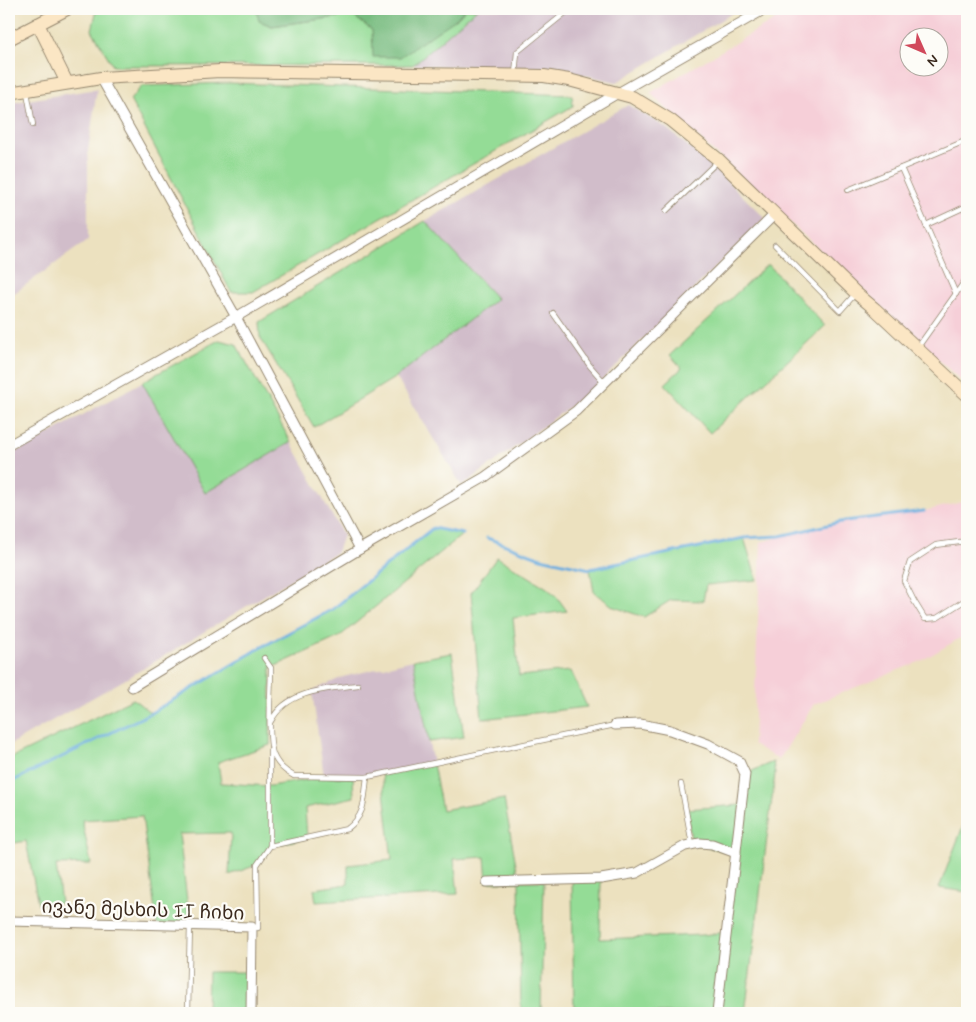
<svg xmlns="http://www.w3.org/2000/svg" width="976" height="1022" font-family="Mynerve,'Noto Sans Georgian',sans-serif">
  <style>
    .built { fill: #f6cfd8; fill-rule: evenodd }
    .industrial { fill: #d1bdca }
    .green { fill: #94dc96; stroke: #68835a }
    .forest { fill: #77bc7f; stroke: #59734e }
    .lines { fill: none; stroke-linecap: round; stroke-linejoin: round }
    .stream { stroke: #6aaddf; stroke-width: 3 }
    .lane-casing { stroke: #94866e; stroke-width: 6 }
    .street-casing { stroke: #94866e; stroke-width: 11 }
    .secondary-casing { stroke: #94866e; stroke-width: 14 }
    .lane { stroke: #fff; stroke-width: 4.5 }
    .street { stroke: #fff; stroke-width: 9 }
    .secondary { stroke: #fbe6c4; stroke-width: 12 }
    .labels { text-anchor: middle; stroke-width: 4.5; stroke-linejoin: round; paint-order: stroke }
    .street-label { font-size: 19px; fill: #3b2a1e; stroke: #fdfcf7 }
  </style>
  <rect width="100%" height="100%" fill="#fdfcf7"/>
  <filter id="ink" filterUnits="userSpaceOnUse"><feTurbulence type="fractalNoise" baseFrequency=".02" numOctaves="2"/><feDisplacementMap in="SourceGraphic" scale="10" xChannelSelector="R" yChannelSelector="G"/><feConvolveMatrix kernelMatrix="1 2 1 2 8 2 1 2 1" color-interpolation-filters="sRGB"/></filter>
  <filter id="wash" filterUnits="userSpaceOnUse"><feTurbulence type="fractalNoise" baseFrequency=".0096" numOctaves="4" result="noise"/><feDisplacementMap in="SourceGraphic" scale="20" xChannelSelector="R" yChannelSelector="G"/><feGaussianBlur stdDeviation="1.12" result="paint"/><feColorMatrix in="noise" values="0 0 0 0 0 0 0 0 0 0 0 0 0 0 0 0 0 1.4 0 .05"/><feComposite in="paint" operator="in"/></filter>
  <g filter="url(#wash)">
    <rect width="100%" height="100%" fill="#ece1bf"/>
    <g class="built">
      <path d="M793,9H967V386L650,93ZM908,38H938V68H908Z"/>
      <polygon points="967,501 967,634 921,661 814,704 779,760 753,744 761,542 845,521 924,511"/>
    </g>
    <g class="industrial">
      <polygon points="477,9 739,9 617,82 551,68 413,65"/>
      <polygon points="97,89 88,151 88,240 9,297 9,103"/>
      <polygon points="628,105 665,127 712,166 765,218 591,391 462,486 396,377 497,299 425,221"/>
      <polygon points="142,382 205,493 291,442 343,535 337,552 124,680 9,745 9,456"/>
      <polygon points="413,660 433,764 367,777 324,777 312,691 343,677"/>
    </g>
    <g class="green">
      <polygon points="97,9 256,9 260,21 272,26 352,15 372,30 456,19 465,9 477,9 413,65 113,66 92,30"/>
      <polygon points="229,83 572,95 573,106 253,292 231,292 130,100 142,86"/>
      <polygon points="425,221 497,299 396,377 314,427 260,337 259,322"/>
      <polygon points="768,264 825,326 710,433 665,384 682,368 670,355"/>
      <polygon points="219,340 236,344 291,442 205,493 142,382"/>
      <polygon points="433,528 463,534 339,637 271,668 270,745 218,762 221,783 270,786 324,777 353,777 354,797 305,808 307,838 270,846 257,865 229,875 231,833 179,834 190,925 157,925 142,816 82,820 91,864 56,865 61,903 38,904 26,841 9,844 9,759 133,699 151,713 260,648 333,609"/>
      <polygon points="744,538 757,580 706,585 703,601 671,600 644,617 614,607 594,592 590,569"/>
      <polygon points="497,557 547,588 557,597 567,611 513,618 519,676 571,671 587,707 482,719 471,593"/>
      <polygon points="452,653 464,737 429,742 413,660"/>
      <polygon points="773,762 775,774 745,1013 574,1013 572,880 601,879 600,939 703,935 727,932 736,853 692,844 686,809 741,805 745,774"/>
      <polygon points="433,764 442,810 504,799 519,881 544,881 541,1013 521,1013 519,882 487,882 485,857 454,859 458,894 316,902 314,889 348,884 348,865 392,860 382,774"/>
      <polygon points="967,816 967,892 939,888"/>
      <polygon points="208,972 251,972 251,1013 207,1013"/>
    </g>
    <polygon class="forest" points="256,9 465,9 456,19 400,57 373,57 372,30 352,15 272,26 259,21"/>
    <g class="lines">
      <g class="stream">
        <polyline points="487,538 541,558 590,569 744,538 780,536 845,521 924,511"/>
        <polyline points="9,783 151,713 260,648 333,609 433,528 463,534"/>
      </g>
    </g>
  </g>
  <g filter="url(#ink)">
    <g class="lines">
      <defs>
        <g id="lane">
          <polyline points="515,75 517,52 570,9"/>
          <polyline points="27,92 33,125"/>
          <polyline points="901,168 965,141 967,147"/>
          <polyline points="848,190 901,168 956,294"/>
          <polyline points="666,211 718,161"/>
          <polyline points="926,225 967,206"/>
          <polyline points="775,245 840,311 856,293"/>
          <polyline points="553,313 590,366 604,382"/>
          <polyline points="918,347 967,278"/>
          <polyline points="967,541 936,545 910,562 904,581 914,601 925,619 937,618 967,599"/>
          <path d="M264,658L271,668C271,689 267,737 273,754C277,764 284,771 294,776L367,777L615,725"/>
          <path d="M271,721C287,690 327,689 358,685"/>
          <polyline points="681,784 692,844"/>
          <path d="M270,846L347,829C366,815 364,799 367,777"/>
          <polyline points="252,927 258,928 257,865 270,846 270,751"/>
          <polyline points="188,1013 190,925"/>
        </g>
        <g id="street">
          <polyline points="101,78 236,317 360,549"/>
          <polyline points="9,445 236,317 618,93 765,9"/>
          <polyline points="132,687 360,549 485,477 576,411 774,215"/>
          <polyline points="615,725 640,724 670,730 708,744 739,761 745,774 717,1013"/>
          <polyline points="487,882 601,879 637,873 685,846 700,843 712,844 736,853"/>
          <polyline points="9,921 252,927 251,1013"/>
        </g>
        <g id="secondary">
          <polyline points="38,24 67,83"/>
          <polyline points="9,39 67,9"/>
          <polyline points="9,93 101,78 220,71 544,76 569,80 632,97 670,120 719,160 856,293 875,309 967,395"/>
        </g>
      </defs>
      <use href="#lane" class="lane-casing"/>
      <use href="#street" class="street-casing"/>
      <use href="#secondary" class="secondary-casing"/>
      <use href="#lane" class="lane"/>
      <use href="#street" class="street"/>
      <use href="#secondary" class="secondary"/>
    </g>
  </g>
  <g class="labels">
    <g class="street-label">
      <text transform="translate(143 909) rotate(2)" y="7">ივანე მესხის II ჩიხი</text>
    </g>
  </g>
  <rect width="976" height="1022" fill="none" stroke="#fdfcf7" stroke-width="30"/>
  <g transform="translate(924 52) rotate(135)"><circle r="24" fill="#fdfcf7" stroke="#afa8a0"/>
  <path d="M0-4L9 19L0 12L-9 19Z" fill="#d1495b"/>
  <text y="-8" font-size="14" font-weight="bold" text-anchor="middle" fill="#3b2a1e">N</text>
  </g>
</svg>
